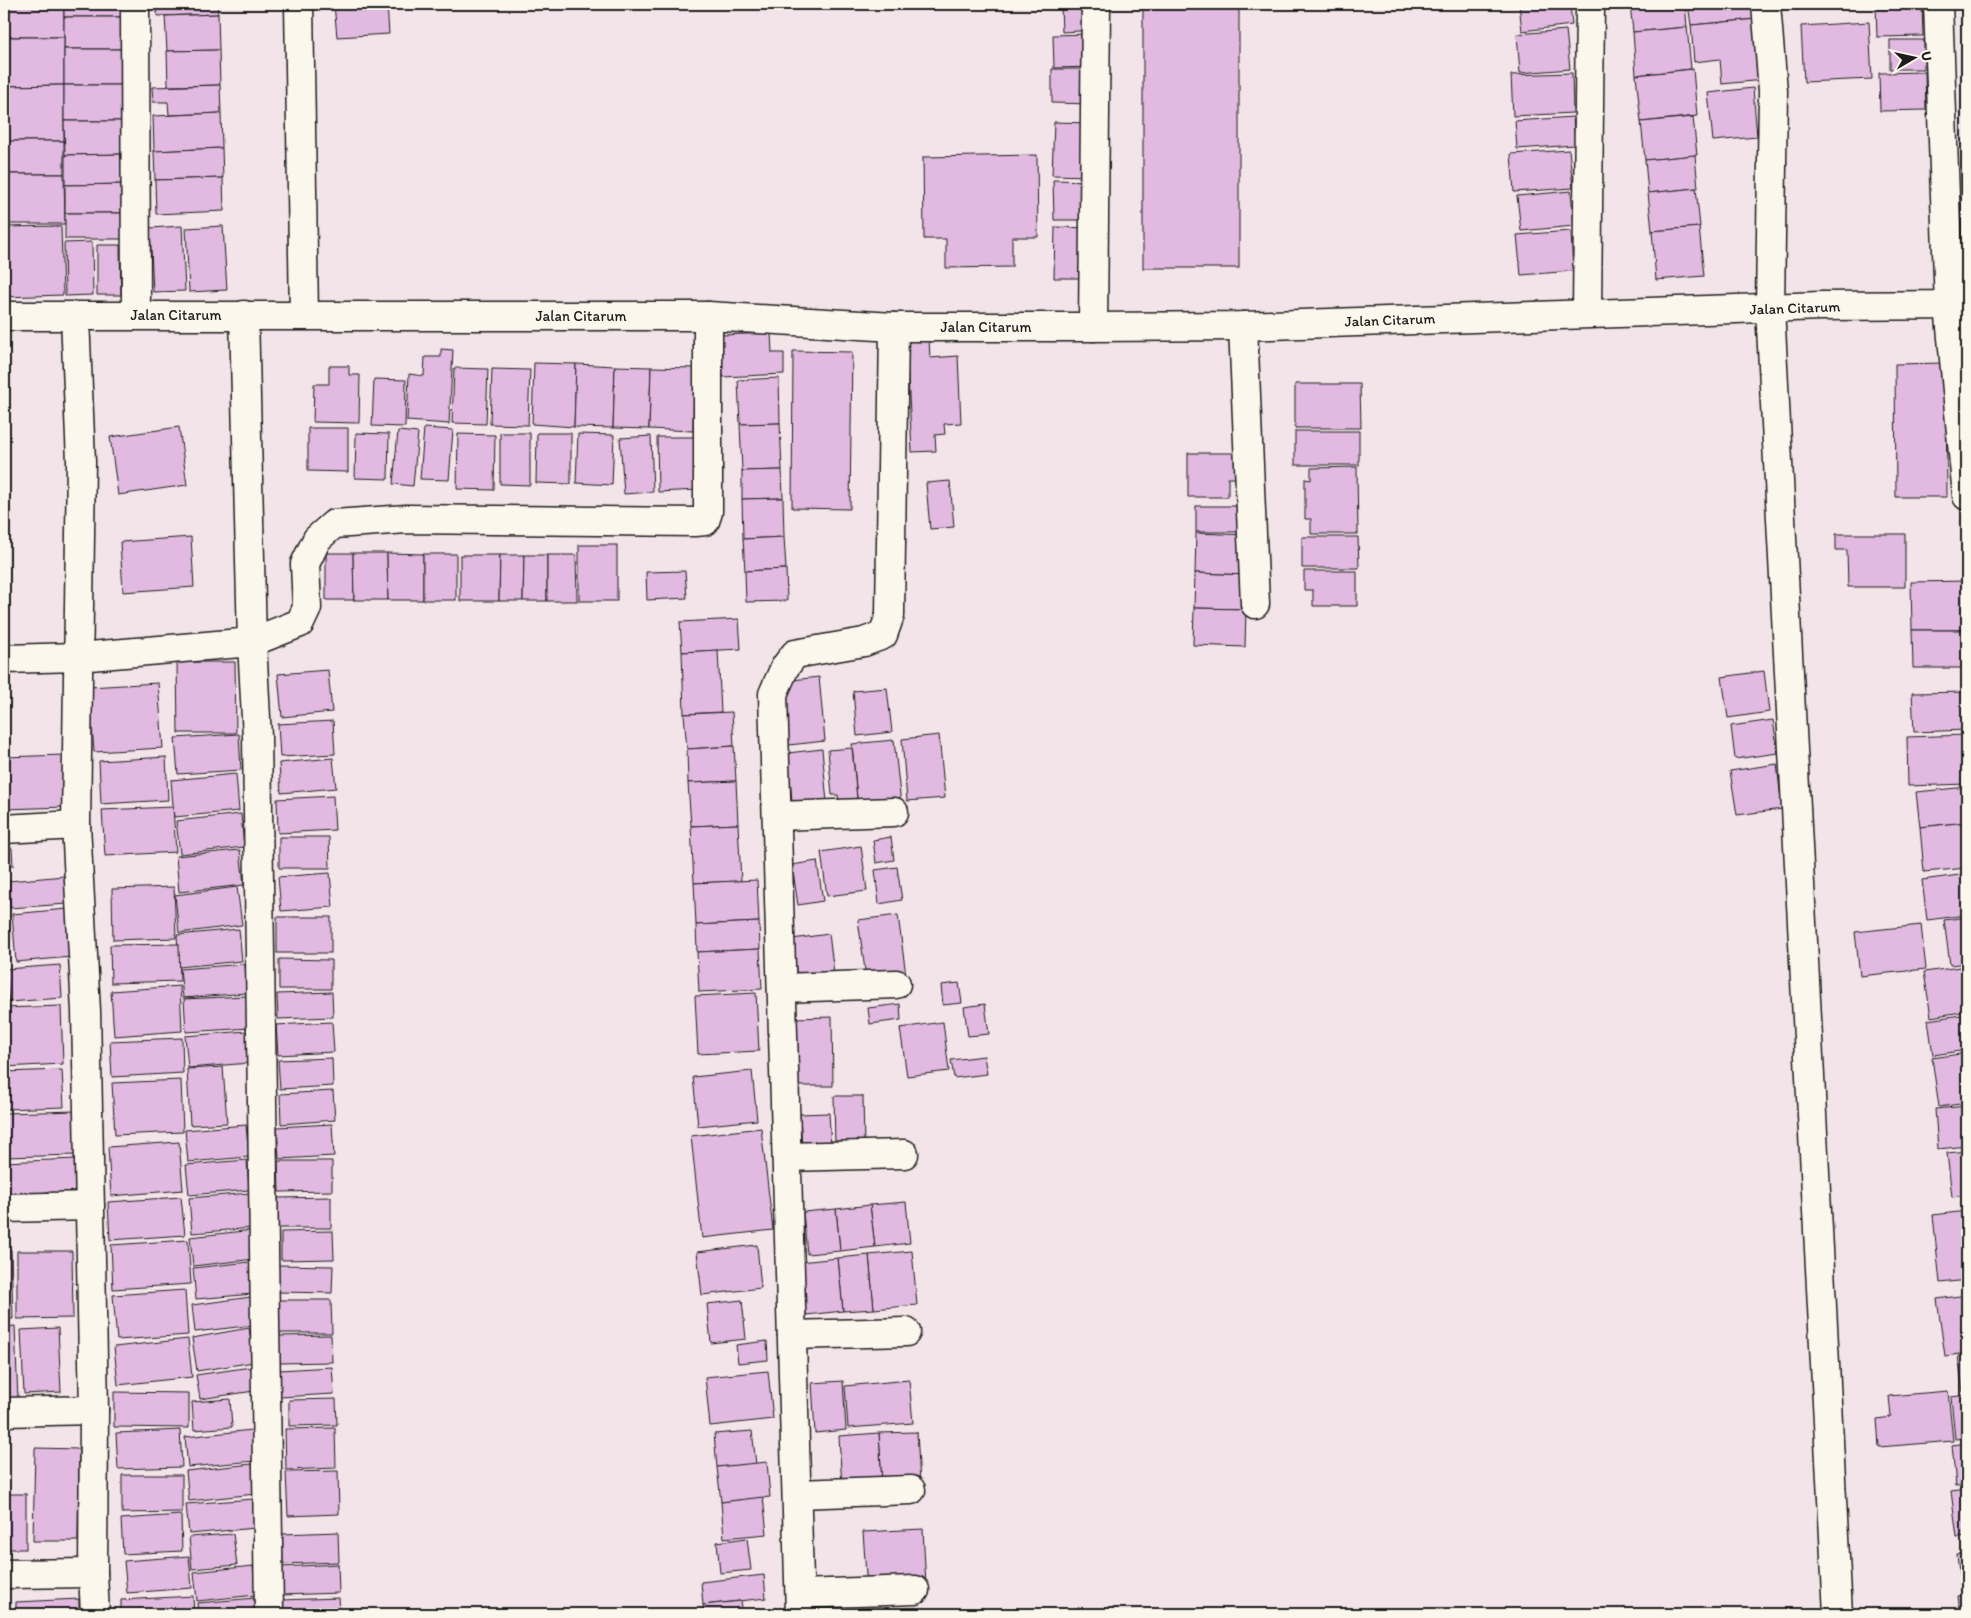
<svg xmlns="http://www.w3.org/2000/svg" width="1971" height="1618" font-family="Itim,sans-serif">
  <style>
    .building { fill: #e1b9e1; stroke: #1c1c1c }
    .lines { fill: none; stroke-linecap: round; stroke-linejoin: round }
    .minor-casing { stroke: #1c1c1c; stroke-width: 31 }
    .minor { stroke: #fbf7ec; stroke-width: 28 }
    .labels { text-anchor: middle; stroke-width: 5; stroke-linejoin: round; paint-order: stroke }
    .street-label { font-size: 15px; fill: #1c1c1c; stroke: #fbf7ec }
  </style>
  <rect width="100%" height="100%" fill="#f3e4e9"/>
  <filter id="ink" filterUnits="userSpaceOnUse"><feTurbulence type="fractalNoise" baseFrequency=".02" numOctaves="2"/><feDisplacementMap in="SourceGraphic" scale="10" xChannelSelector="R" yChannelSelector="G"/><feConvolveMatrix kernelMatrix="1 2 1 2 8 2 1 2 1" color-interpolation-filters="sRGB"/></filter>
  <g filter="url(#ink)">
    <g class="building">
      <rect x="4" y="4" width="60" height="33"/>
      <polygon points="64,4 127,4 128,17 64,17"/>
      <polygon points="156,4 217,4 218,14 157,16"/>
      <polygon points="334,4 387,4 389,34 337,37"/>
      <polygon points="1085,4 1095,30 1062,32 1061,5"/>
      <rect x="1143" y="4" width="96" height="264"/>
      <polygon points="1519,4 1570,4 1572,25 1522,31"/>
      <polygon points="1630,4 1685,4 1687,27 1633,32"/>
      <polygon points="1688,4 1760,4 1757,19 1691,25"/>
      <polygon points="1922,5 1923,36 1877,37 1876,6"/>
      <polygon points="218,14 219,50 167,51 165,16"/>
      <rect x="64" y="17" width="64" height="32"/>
      <polygon points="1757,19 1763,80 1722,84 1720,59 1694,62 1691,25"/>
      <polygon points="1869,22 1872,79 1804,82 1801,26"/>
      <polygon points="1687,27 1691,69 1636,75 1633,32"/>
      <polygon points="1566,30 1570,69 1520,73 1517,34"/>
      <polygon points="1091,34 1092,67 1054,68 1053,35"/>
      <polygon points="4,37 64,37 64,85 4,86"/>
      <rect x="1890" y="40" width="34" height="29"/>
      <rect x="64" y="49" width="64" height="36"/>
      <polygon points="219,50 220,85 168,86 167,51"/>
      <polygon points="1052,69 1092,69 1092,104 1052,103"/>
      <polygon points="1693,69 1697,116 1641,122 1636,75"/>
      <polygon points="1925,72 1926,110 1880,111 1879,73"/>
      <polygon points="1572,73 1573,113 1513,116 1511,75"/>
      <polygon points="64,85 64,141 4,141 4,86"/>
      <rect x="64" y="85" width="64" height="36"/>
      <polygon points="220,85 221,113 169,115 168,102 153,102 152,87"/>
      <polygon points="1753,88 1757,137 1713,141 1708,93"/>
      <polygon points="221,113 222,148 154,151 153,116"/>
      <polygon points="1573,117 1575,145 1517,149 1515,121"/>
      <polygon points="1693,117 1697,155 1645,160 1641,122"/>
      <polygon points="64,121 128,121 128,154 65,155"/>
      <polygon points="1054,122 1091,123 1090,176 1052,175"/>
      <rect x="4" y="141" width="60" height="33"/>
      <polygon points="222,148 223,178 155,180 154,151"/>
      <polygon points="1569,150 1573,188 1514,192 1511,154"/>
      <polygon points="128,154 129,184 65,185 65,155"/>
      <polygon points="1037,155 1038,237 1012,237 1012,267 946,268 946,239 924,239 923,157"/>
      <polygon points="1695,155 1698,188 1648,193 1645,160"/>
      <polygon points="4,174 64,174 65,224 4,224"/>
      <polygon points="223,178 224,211 156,214 155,180"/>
      <polygon points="1053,180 1090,181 1090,220 1054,220"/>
      <polygon points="129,184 129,213 65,213 65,185"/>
      <polygon points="1696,188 1700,227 1652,231 1648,193"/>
      <polygon points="1571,191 1574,226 1521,231 1517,196"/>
      <rect x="65" y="213" width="64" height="26"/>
      <polygon points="61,226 63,295 4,297 4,227"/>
      <polygon points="182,226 185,291 153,292 150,228"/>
      <polygon points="223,226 227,290 189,292 186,228"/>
      <polygon points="1055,227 1092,228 1091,278 1054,278"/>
      <polygon points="1699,227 1704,276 1656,280 1652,231"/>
      <polygon points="1571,231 1573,271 1521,275 1517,235"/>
      <polygon points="92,242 93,295 65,296 64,243"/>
      <polygon points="97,245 120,245 121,295 97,295"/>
      <polygon points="771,333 772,353 784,353 784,374 723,377 721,335"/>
      <polygon points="929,338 930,358 958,356 961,423 944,424 945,434 935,435 936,451 912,452 906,339"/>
      <polygon points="441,349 453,350 449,424 407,421 409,374 424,376 425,357 441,357"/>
      <polygon points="793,351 852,352 850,509 792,508"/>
      <polygon points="534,363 576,364 574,427 532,424"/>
      <polygon points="1946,363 1947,497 1896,497 1895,364"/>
      <polygon points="576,364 615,366 613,428 574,427"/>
      <polygon points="329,366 349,366 349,375 360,375 359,423 313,422 314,384 329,384"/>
      <polygon points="615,366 651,367 649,429 613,428"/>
      <polygon points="651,367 694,368 693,431 649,429"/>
      <polygon points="454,368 488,369 486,424 452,423"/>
      <polygon points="492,369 530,370 528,425 490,424"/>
      <polygon points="779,378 780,423 740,424 738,380"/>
      <polygon points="374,379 406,380 405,427 372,426"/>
      <polygon points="1295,384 1360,384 1361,428 1295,428"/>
      <polygon points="780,423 782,470 742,471 740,424"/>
      <polygon points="179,427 187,485 118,495 110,437"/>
      <polygon points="308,428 348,428 348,472 308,471"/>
      <polygon points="424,428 453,430 449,480 420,479"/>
      <polygon points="398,431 418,433 413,486 393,484"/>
      <rect x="1295" y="431" width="64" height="34"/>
      <polygon points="356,433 389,434 388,479 355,478"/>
      <polygon points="500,433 530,433 530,485 500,484"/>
      <polygon points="537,433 571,433 571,484 536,483"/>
      <polygon points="458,434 495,435 494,490 457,489"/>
      <polygon points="578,434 614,435 612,485 576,483"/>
      <polygon points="651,436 653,492 624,494 620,438"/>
      <polygon points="657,437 696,437 698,490 658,492"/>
      <polygon points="1188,453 1240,453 1240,478 1228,478 1228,497 1188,497"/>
      <polygon points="1357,467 1358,534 1311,534 1311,519 1305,519 1305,479 1311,480 1311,468"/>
      <polygon points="782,470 783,498 742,499 742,471"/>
      <polygon points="950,481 954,527 930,529 926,483"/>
      <polygon points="783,498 784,537 743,539 742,499"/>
      <rect x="1196" y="506" width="45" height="26"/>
      <polygon points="1196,533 1248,535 1247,575 1195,573"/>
      <polygon points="1836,534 1905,534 1905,587 1848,587 1847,550 1836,550"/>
      <polygon points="191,537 194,587 123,592 120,542"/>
      <polygon points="784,537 786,569 745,571 743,539"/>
      <polygon points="1302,537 1358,537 1359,568 1302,568"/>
      <rect x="579" y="545" width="38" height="56"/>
      <polygon points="326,553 353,553 354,600 326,600"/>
      <polygon points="353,553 387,553 388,600 354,600"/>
      <polygon points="387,553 423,554 423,600 388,600"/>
      <rect x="423" y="554" width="33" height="46"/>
      <polygon points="460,555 500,555 499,601 460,601"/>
      <polygon points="500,555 524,555 523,601 499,601"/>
      <polygon points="524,555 547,555 547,601 523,601"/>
      <polygon points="547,555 576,555 577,601 547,601"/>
      <polygon points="786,569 787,601 746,602 745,571"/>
      <polygon points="685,571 687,598 647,600 646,572"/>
      <polygon points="1304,571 1357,571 1357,606 1313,606 1313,590 1304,590"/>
      <polygon points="1195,573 1247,575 1246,609 1194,608"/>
      <polygon points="1967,581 1967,630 1912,630 1911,582"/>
      <polygon points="1194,608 1246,609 1245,647 1193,645"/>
      <polygon points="739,619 741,649 682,652 680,622"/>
      <polygon points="1912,630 1967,630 1967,668 1913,668"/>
      <polygon points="718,650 721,712 684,714 682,652"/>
      <polygon points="177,662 235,662 236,733 178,733"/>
      <polygon points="328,670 332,712 282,717 278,674"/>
      <polygon points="1764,671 1769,712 1728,718 1722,677"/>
      <polygon points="819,677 825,741 789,745 783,681"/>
      <polygon points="158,683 163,748 94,752 89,687"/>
      <polygon points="887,688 892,732 857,736 853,691"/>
      <polygon points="1967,692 1967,730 1914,732 1912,693"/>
      <polygon points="732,712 734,746 687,749 684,714"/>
      <polygon points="1773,720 1778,753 1735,759 1731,726"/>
      <polygon points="333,721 335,754 280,757 278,724"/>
      <polygon points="239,734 241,770 178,774 175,738"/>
      <polygon points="939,735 945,798 907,801 902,739"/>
      <polygon points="1967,735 1967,784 1908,786 1907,737"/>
      <polygon points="894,740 901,804 858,809 852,744"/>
      <polygon points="734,746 736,781 688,783 687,749"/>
      <polygon points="852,748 858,809 840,811 838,795 832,795 828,750"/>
      <polygon points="822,749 828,813 806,816 805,801 792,802 788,753"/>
      <polygon points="64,755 66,807 4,809 4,757"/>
      <polygon points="166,757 168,800 101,804 99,761"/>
      <polygon points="333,758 336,788 281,793 279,763"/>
      <polygon points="1777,764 1782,809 1737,815 1730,771"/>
      <polygon points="236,774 239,811 174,817 171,780"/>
      <polygon points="736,781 738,824 691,826 688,783"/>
      <polygon points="1967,787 1967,822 1920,827 1916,792"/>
      <polygon points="333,796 335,830 278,833 277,799"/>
      <polygon points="173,807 176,852 105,856 102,810"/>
      <polygon points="241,814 244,847 180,854 176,821"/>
      <polygon points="1967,822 1967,868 1924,872 1920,827"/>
      <polygon points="738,824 741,881 694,883 691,826"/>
      <polygon points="279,837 329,837 330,868 279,868"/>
      <polygon points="891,837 894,860 876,863 873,840"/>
      <polygon points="861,846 867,891 827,896 821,852"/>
      <polygon points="12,848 13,866 4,866 4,849"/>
      <polygon points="240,850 244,885 179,892 176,856"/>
      <polygon points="817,861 823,901 798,905 792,865"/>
      <polygon points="897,867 902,900 879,904 875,870"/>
      <polygon points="330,873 333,907 281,911 278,877"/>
      <polygon points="1967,874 1967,915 1927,920 1922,880"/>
      <polygon points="64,876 67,904 10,908 9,881"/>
      <polygon points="757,880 759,922 696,925 694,883"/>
      <polygon points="174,887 176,938 113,940 112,889"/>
      <polygon points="237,887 242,925 179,933 175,895"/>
      <polygon points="67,909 71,957 16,962 12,914"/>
      <polygon points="898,915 907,983 866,977 858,920"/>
      <rect x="277" y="917" width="54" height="36"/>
      <polygon points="1967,917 1967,963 1950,965 1944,920"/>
      <polygon points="759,922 760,949 697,952 696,925"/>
      <polygon points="1921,925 1926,969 1860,976 1855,932"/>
      <polygon points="239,929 242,961 179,967 177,935"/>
      <polygon points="829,934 836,989 797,978 792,939"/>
      <polygon points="179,944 180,981 111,983 110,945"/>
      <polygon points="760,949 762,989 699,992 697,952"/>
      <polygon points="279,959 331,960 331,989 279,989"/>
      <polygon points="245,964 247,993 183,998 180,969"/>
      <polygon points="60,965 62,998 9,1002 6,969"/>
      <polygon points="1967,966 1967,1011 1931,1017 1924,972"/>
      <polygon points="959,983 962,1003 943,1005 941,985"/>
      <polygon points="180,986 182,1031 114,1036 111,991"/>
      <polygon points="332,992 333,1017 278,1019 277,994"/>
      <polygon points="756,993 759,1051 698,1054 695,996"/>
      <polygon points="247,996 250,1028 186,1032 184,999"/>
      <polygon points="900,1004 901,1020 870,1024 868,1008"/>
      <polygon points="985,1004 989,1034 968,1036 964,1007"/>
      <polygon points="61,1006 63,1064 4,1067 4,1008"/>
      <polygon points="1967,1014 1967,1050 1933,1055 1928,1020"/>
      <polygon points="832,1017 833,1086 795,1086 794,1018"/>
      <polygon points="332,1022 334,1052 278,1055 276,1025"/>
      <polygon points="943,1022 949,1071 907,1076 900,1028"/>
      <polygon points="247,1031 250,1063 188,1068 185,1036"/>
      <polygon points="182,1038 183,1073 112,1077 110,1041"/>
      <polygon points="1967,1053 1967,1103 1939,1107 1932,1058"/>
      <polygon points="984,1056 987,1074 954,1078 951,1060"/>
      <polygon points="332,1058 333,1086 280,1089 278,1060"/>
      <polygon points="223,1067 227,1123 190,1125 187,1069"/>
      <polygon points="62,1070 64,1107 4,1109 4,1072"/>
      <polygon points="752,1071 757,1120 698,1126 693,1077"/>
      <polygon points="181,1080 183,1132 115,1135 112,1083"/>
      <polygon points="333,1091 335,1120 281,1124 280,1094"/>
      <polygon points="834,1096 863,1096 864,1145 835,1146"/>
      <polygon points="1967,1106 1967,1146 1938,1149 1935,1109"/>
      <polygon points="76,1111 77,1155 4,1157 4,1113"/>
      <polygon points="829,1113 831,1149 802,1150 800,1114"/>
      <polygon points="332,1124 334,1156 279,1159 277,1127"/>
      <polygon points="246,1125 249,1157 188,1162 185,1130"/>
      <polygon points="761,1128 773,1230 702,1238 691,1136"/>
      <polygon points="179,1142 183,1190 111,1196 108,1147"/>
      <polygon points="1967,1151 1967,1195 1952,1197 1947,1153"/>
      <polygon points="76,1159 77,1198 4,1200 4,1162"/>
      <polygon points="247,1160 249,1190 189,1195 186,1165"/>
      <polygon points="278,1161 332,1161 332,1191 279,1192"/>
      <polygon points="250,1193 253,1228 192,1233 189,1198"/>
      <polygon points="181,1197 185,1235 110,1240 108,1202"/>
      <polygon points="331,1197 331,1228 278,1228 278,1198"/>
      <polygon points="906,1202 910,1243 875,1247 870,1205"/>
      <polygon points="870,1205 875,1247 840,1251 836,1209"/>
      <polygon points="836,1209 840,1251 807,1254 803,1212"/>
      <polygon points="1967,1211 1967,1280 1940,1283 1933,1215"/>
      <polygon points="253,1230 255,1259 193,1266 190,1237"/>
      <polygon points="333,1231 334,1259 281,1260 281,1232"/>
      <polygon points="188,1240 191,1284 113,1289 111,1245"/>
      <polygon points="757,1245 761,1288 702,1295 697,1252"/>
      <polygon points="4,1250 11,1250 13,1319 4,1319"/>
      <polygon points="17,1251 72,1251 73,1318 17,1319"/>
      <polygon points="912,1251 917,1305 874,1309 869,1255"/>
      <polygon points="869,1255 874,1309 843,1311 838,1258"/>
      <polygon points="838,1258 843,1311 806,1315 800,1262"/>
      <polygon points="250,1262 253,1294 196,1299 193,1268"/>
      <polygon points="278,1265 333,1266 332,1293 278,1292"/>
      <polygon points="185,1290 188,1335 117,1340 113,1295"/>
      <polygon points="1967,1295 1967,1353 1945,1356 1937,1299"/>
      <polygon points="251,1297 254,1325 195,1332 192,1305"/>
      <polygon points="278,1300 331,1300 332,1333 278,1333"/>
      <polygon points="742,1300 746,1339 711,1343 707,1304"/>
      <polygon points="15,1326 18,1400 4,1401 4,1327"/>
      <polygon points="58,1328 61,1392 24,1394 21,1330"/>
      <polygon points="249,1328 254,1362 197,1371 192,1338"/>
      <polygon points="331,1335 332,1362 279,1363 278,1336"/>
      <polygon points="188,1339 192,1377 118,1385 114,1347"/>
      <polygon points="767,1341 768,1360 738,1363 736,1345"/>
      <polygon points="1967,1355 1967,1391 1963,1392 1958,1356"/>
      <polygon points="251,1367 254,1391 200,1399 196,1375"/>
      <polygon points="332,1367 334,1394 280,1397 279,1370"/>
      <polygon points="768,1371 773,1419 710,1426 705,1377"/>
      <polygon points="909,1380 913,1423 848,1428 845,1386"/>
      <polygon points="843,1381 846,1430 815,1433 812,1383"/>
      <polygon points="1948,1391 1953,1441 1879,1447 1877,1419 1891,1417 1889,1396"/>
      <polygon points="114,1392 189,1393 189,1428 114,1427"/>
      <polygon points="1967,1395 1967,1438 1955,1439 1951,1397"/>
      <polygon points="230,1399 232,1427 194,1430 192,1402"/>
      <polygon points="336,1399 337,1425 289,1426 289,1400"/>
      <polygon points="335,1428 336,1468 286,1470 285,1429"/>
      <polygon points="180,1430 182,1467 118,1469 116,1433"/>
      <polygon points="252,1430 255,1461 188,1467 185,1437"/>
      <polygon points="752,1431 756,1464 717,1467 714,1434"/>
      <polygon points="917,1432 921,1500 883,1502 879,1433"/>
      <polygon points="879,1433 883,1502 843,1504 839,1436"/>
      <polygon points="1967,1443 1967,1485 1956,1486 1952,1445"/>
      <polygon points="35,1448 79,1449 78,1541 33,1541"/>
      <polygon points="767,1462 770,1497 721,1502 717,1467"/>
      <polygon points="252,1464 255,1494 189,1501 186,1471"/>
      <polygon points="338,1471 339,1514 288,1516 286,1472"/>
      <polygon points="122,1475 182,1475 182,1512 122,1513"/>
      <polygon points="1967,1489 1967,1536 1957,1537 1951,1491"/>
      <rect x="4" y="1494" width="22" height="55"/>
      <polygon points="763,1497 767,1534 724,1538 721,1502"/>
      <polygon points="254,1499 256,1528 189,1534 186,1504"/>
      <polygon points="181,1515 182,1551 123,1554 121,1519"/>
      <polygon points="923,1529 926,1586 867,1589 863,1532"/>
      <polygon points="338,1532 339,1562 283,1564 282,1534"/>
      <polygon points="233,1534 237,1565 192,1569 189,1537"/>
      <polygon points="747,1538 751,1570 720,1573 717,1542"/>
      <polygon points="1965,1540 1967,1540 1967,1588 1961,1589 1957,1555 1967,1554"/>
      <polygon points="189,1556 192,1588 127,1593 124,1561"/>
      <polygon points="338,1564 339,1593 282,1595 281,1567"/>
      <polygon points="253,1566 256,1595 197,1601 194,1572"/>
      <polygon points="764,1575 766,1598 703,1605 701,1582"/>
      <polygon points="1967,1594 1967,1614 1960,1614 1958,1595"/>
      <polygon points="193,1596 194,1614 121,1614 121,1600"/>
      <polygon points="256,1598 258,1614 198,1614 197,1603"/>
      <polygon points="339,1598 340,1614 282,1614 281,1600"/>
      <polygon points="79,1599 79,1614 16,1614 16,1602"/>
      <polygon points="741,1601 743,1614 704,1614 703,1605"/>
      <polygon points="933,1612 933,1614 908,1614"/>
    </g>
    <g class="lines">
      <defs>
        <g id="minor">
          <polyline points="135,4 136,315"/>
          <polyline points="299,4 304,315"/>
          <polyline points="1766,4 1773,91 1770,308 1838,1614"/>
          <polyline points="1938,4 1949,306 1967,496"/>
          <polyline points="1587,313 1590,4"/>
          <polyline points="4,316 708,316 894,327 1093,327 1243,326 1821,306 1967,305"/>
          <polyline points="75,317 81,462 76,825 86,1011 94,1410 93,1573 95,1614"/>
          <polyline points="1243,326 1255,604"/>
          <polyline points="1093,327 1096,4"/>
          <polyline points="4,659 78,657 252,642 244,315"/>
          <polyline points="777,816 894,812"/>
          <polyline points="4,829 76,825"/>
          <polyline points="782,988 896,984"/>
          <polyline points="787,1157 904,1154"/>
          <polyline points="4,1208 90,1206"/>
          <polyline points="792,1335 906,1332"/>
          <polyline points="4,1412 94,1410"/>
          <polyline points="797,1494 911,1490"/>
          <polyline points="4,1574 93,1573"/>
          <polyline points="800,1594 915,1590"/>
          <polyline points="269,1614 257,737 252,642 300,623 307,608 305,564 317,539 334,524 407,519 695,522 705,521 708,512 708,316"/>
          <polyline points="800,1614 773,694 785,667 795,654 864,642 883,635 890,615 894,327"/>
        </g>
      </defs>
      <use href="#minor" class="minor-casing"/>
      <use href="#minor" class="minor"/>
    </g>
  </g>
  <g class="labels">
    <g class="street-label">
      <text transform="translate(1795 308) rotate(-2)" y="5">Jalan Citarum</text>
      <text x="176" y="320">Jalan Citarum</text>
      <text x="581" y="321">Jalan Citarum</text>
      <text transform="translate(1390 320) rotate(-2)" y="5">Jalan Citarum</text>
      <text x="986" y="332">Jalan Citarum</text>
    </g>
  </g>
  <rect width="1971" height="1618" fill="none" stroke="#fbf7ec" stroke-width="20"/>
  <rect x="10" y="10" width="1951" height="1598" fill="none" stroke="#1c1c1c" stroke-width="2" filter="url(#ink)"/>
  <g transform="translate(1914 58) rotate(81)" stroke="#fbf7ec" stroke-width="4" paint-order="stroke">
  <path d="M0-4L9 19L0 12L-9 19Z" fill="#1c1c1c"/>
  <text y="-8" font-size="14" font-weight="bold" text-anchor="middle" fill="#1c1c1c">U</text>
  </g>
</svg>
